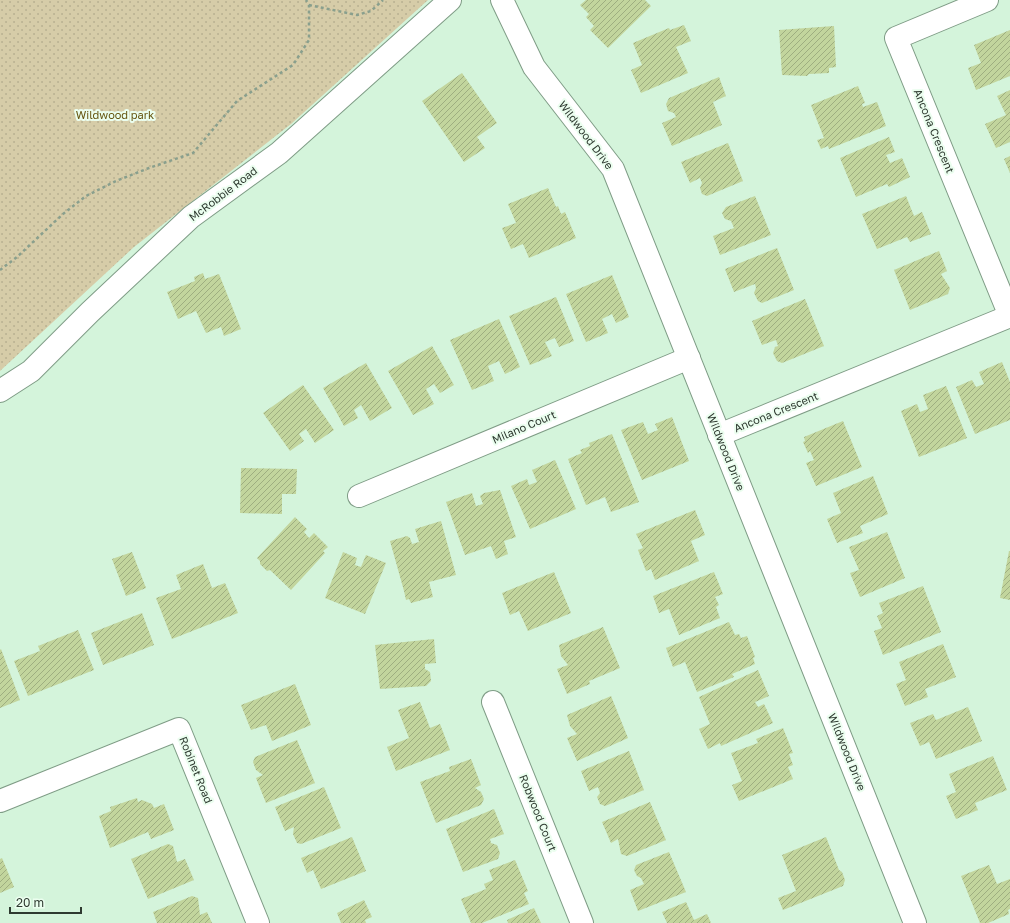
<svg xmlns="http://www.w3.org/2000/svg" width="1010" height="923" font-family="'Golos Text',sans-serif">
  <style>
    .green { fill: url(#green-dots) }
    .building { fill: url(#building-hatch) }
    .lines { fill: none; stroke-linecap: round; stroke-linejoin: round }
    .minor-casing { stroke: #7f9c86; stroke-width: 24 }
    .path { stroke: #899f8d; stroke-width: 2.5; stroke-dasharray: 3 3; stroke-linecap: butt }
    .minor { stroke: #fff; stroke-width: 22 }
    .labels { text-anchor: middle; stroke-width: 4; stroke-linejoin: round; paint-order: stroke }
    .park-label { font-size: 11px; fill: #665611; stroke: #ebfeef }
    .street-label { font-size: 11px; fill: #2e3a30; stroke: #ebfeef }
  </style>
  <defs>
    <pattern id="green-dots" width="8" height="8" patternUnits="userSpaceOnUse"><rect width="8" height="8" fill="#d6cca8"/><path d="M2 2h.1M6 6h.1" fill="none" stroke="#b8b091" stroke-width="1.8" stroke-linecap="round"/></pattern>
    <pattern id="building-hatch" width="6" height="6" patternUnits="userSpaceOnUse"><rect width="6" height="6" fill="#c2d59d"/><path d="M-1 1l2-2M0 6l6-6M5 7l2-2" fill="none" stroke="#9eae80"/></pattern>
  </defs>
  <rect width="100%" height="100%" fill="#d4f4db"/>
  <polygon class="green" points="0,0 428,0 291,124 134,247 0,371"/>
  <g class="building">
    <polygon points="586,0 645,0 651,6 608,48 590,30 594,26 586,17 589,14 580,5"/>
    <polygon points="684,25 691,41 676,47 688,73 641,93 631,70 642,65 633,43 669,28 670,30"/>
    <polygon points="834,26 836,67 829,68 829,73 809,74 807,76 782,75 779,30"/>
    <polygon points="1010,30 1010,76 976,90 968,68 981,63 974,45"/>
    <polygon points="462,73 497,123 477,137 485,148 464,162 422,101"/>
    <polygon points="719,77 726,96 713,102 722,125 672,146 662,123 676,117 674,113 668,111 666,104 669,98"/>
    <polygon points="858,86 865,103 862,104 863,107 877,102 886,126 829,149 828,146 821,149 817,140 824,138 811,105"/>
    <polygon points="1010,90 1010,142 996,148 985,124 1006,115 997,96"/>
    <polygon points="889,137 895,152 886,155 890,163 902,158 910,177 889,187 887,184 856,197 840,158"/>
    <polygon points="728,143 743,181 707,196 702,194 700,188 702,183 700,178 690,183 681,162"/>
    <polygon points="1010,156 1010,173 1004,159"/>
    <polygon points="548,188 556,207 558,206 561,214 565,212 576,238 529,258 523,244 511,249 502,228 516,223 508,204"/>
    <polygon points="755,196 771,235 720,255 713,236 734,228 731,221 725,219 722,213 726,207"/>
    <polygon points="906,196 914,216 922,212 931,234 910,242 907,237 877,249 862,214"/>
    <polygon points="777,248 794,290 762,303 758,301 754,293 756,288 755,284 734,292 725,269"/>
    <polygon points="939,251 947,271 941,274 950,288 948,294 910,310 894,270"/>
    <polygon points="203,273 205,279 219,274 241,329 224,336 221,327 206,333 196,311 178,319 167,292 195,281 194,277"/>
    <polygon points="612,275 629,317 616,323 612,314 602,319 608,333 586,342 566,294"/>
    <polygon points="556,297 574,341 559,347 555,338 545,342 552,356 530,365 509,316"/>
    <polygon points="805,299 824,346 782,363 777,361 773,353 775,347 778,346 776,340 762,345 752,321"/>
    <polygon points="499,319 520,367 505,374 499,361 488,366 494,381 472,390 450,340"/>
    <polygon points="432,346 454,385 440,393 434,384 426,389 434,404 413,415 388,371"/>
    <polygon points="1002,362 1010,382 1010,420 975,434 956,387 972,380 976,387 984,384 979,372"/>
    <polygon points="366,363 392,408 370,421 361,405 354,410 358,418 344,426 323,388"/>
    <polygon points="303,385 334,430 315,443 306,429 299,434 304,441 290,451 263,413"/>
    <polygon points="946,386 967,438 919,457 901,411 917,404 920,412 928,409 923,395"/>
    <polygon points="672,417 689,461 642,480 621,430 643,422 648,434 658,430 655,424"/>
    <polygon points="843,421 862,467 816,486 806,463 814,460 810,451 808,453 803,442 805,441 804,437"/>
    <polygon points="612,434 639,502 611,512 605,497 586,505 568,459 582,453 580,450 590,446 589,443"/>
    <polygon points="555,460 576,509 530,529 511,486 527,479 529,485 537,482 532,470"/>
    <polygon points="241,468 297,469 296,494 282,494 282,514 240,513"/>
    <polygon points="873,476 888,514 860,526 863,533 837,543 827,519 841,513 833,493"/>
    <polygon points="500,490 516,537 504,541 508,554 496,559 491,546 465,555 446,502 472,493 476,506 483,504 480,496 484,493"/>
    <polygon points="695,510 705,535 691,541 699,561 655,580 651,569 646,571 638,550 643,548 636,534"/>
    <polygon points="295,517 307,529 304,532 309,538 314,533 328,547 323,551 325,553 291,590 270,570 267,571 260,564 260,561 257,558"/>
    <polygon points="441,521 456,575 429,582 433,597 411,603 409,599 406,600 404,591 406,591 404,591 390,541 407,536 410,538 412,544 419,542 415,529"/>
    <polygon points="887,532 905,578 860,597 850,573 859,570 849,547"/>
    <polygon points="1009,551 1010,551 1010,600 1000,598"/>
    <polygon points="132,552 146,588 126,596 112,559"/>
    <polygon points="343,552 357,558 355,565 361,567 366,555 386,563 365,614 325,598"/>
    <polygon points="203,564 212,588 225,583 238,613 172,639 156,598 181,589 176,575"/>
    <polygon points="554,572 571,613 528,631 519,611 510,615 502,593"/>
    <polygon points="714,572 723,594 715,597 719,605 716,607 720,618 679,635 669,609 659,613 653,596"/>
    <polygon points="923,586 941,632 883,655 874,631 882,628 877,616 883,613 879,603"/>
    <polygon points="142,613 154,645 103,665 91,633"/>
    <polygon points="729,622 735,635 739,634 741,638 747,636 755,657 753,658 755,664 732,674 734,677 697,692 685,662 673,667 666,648"/>
    <polygon points="603,627 620,668 589,681 590,684 567,694 557,669 568,665 561,656 559,645"/>
    <polygon points="78,630 94,670 28,696 14,661 40,651 38,646"/>
    <polygon points="434,639 436,663 425,664 425,669 430,672 431,681 426,686 380,689 375,645"/>
    <polygon points="943,644 956,677 925,689 928,697 905,706 896,684 906,680 899,662"/>
    <polygon points="1,649 20,700 0,708 0,650"/>
    <polygon points="758,670 769,696 755,702 758,707 764,704 773,723 721,746 720,743 708,749 699,729 710,724 699,697"/>
    <polygon points="295,684 311,725 272,741 266,725 251,730 241,705"/>
    <polygon points="611,696 628,738 577,761 567,738 577,734 570,726 567,715"/>
    <polygon points="420,702 430,728 440,724 450,750 396,771 387,747 409,738 398,710"/>
    <polygon points="968,707 982,741 936,759 929,742 920,746 910,723 933,714 936,720"/>
    <polygon points="783,728 793,753 789,754 793,765 788,767 793,779 739,801 732,785 742,781 731,753 758,743 756,739"/>
    <polygon points="297,740 315,783 266,803 256,778 263,775 256,770 253,762 255,757"/>
    <polygon points="629,751 644,790 605,806 600,804 597,797 600,793 598,787 589,791 581,771"/>
    <polygon points="993,756 1007,790 975,803 978,810 956,819 946,796 956,792 949,774"/>
    <polygon points="471,759 481,785 475,788 481,792 484,799 481,805 436,823 420,782 450,771 449,767"/>
    <polygon points="324,787 341,828 301,844 297,843 293,834 294,827 285,831 275,807"/>
    <polygon points="137,798 138,802 142,800 152,804 154,808 164,804 174,830 151,839 148,832 110,848 99,816 111,811 110,807"/>
    <polygon points="650,802 666,840 627,856 621,854 618,839 611,843 602,822"/>
    <polygon points="494,809 504,834 490,839 491,843 497,845 500,853 498,859 463,872 446,829"/>
    <polygon points="352,837 366,871 321,889 313,870 307,873 301,858"/>
    <polygon points="826,837 839,870 842,872 845,880 843,886 783,910 778,898 796,891 782,855"/>
    <polygon points="168,844 173,846 177,862 185,859 194,880 148,899 131,859"/>
    <polygon points="669,852 686,892 638,911 630,890 644,884 641,878 637,876 634,870 636,865"/>
    <polygon points="2,858 14,887 0,893 0,859"/>
    <polygon points="515,860 528,891 524,893 529,904 482,923 471,923 461,899 486,889 484,884 493,880 489,870"/>
    <polygon points="989,865 997,884 1010,879 1010,909 1008,910 1009,914 988,923 980,923 961,876"/>
    <polygon points="192,896 198,898 200,915 207,912 212,923 157,923 153,912"/>
    <polygon points="364,900 372,917 365,920 366,923 341,923 337,913"/>
    <polygon points="686,902 694,920 707,914 711,923 667,923 662,912"/>
    <polygon points="534,908 541,923 508,923 507,920"/>
  </g>
  <g class="lines">
    <defs>
      <g id="minor">
        <polyline points="502,0 534,67 613,169 915,923"/>
        <polyline points="987,0 896,38 1010,316"/>
        <polyline points="0,391 31,371 90,312 191,217 279,153 450,0"/>
        <polyline points="719,435 1010,316"/>
        <polyline points="359,496 689,358"/>
        <polyline points="493,702 582,923"/>
        <polyline points="0,801 179,729 258,923"/>
      </g>
    </defs>
    <use href="#minor" class="minor-casing"/>
    <g class="path">
      <polyline points="309,5 357,15 371,11 383,0"/>
      <polyline points="0,270 17,257 63,214 86,196 116,181 149,168 193,153 237,101 293,65 309,40 309,5 306,0"/>
    </g>
    <use href="#minor" class="minor"/>
  </g>
  <g class="labels">
    <g class="park-label">
      <text x="115" y="119">Wildwood park</text>
    </g>
    <g class="street-label">
      <text transform="translate(934 131) rotate(68)" y="4">Ancona Crescent</text>
      <text transform="translate(586 135) rotate(53)" y="4">Wildwood Drive</text>
      <text transform="translate(223 194) rotate(-37)" y="4">McRobbie Road</text>
      <text transform="translate(776 412) rotate(-22)" y="4">Ancona Crescent</text>
      <text transform="translate(524 427) rotate(-23)" y="4">Milano Court</text>
      <text transform="translate(726 452) rotate(68)" y="4">Wildwood Drive</text>
      <text transform="translate(847 752) rotate(68)" y="4">Wildwood Drive</text>
      <text transform="translate(196 770) rotate(68)" y="4">Robinet Road</text>
      <text transform="translate(538 813) rotate(68)" y="4">Robwood Court</text>
    </g>
  </g>
  <path d="M10 907v6h71v-6" fill="none" stroke="#2e3a30" stroke-width="2"/>
  <text x="16" y="907" font-size="12" fill="#2e3a30" stroke="#ebfeef" stroke-width="3" paint-order="stroke">20 m</text>
</svg>
